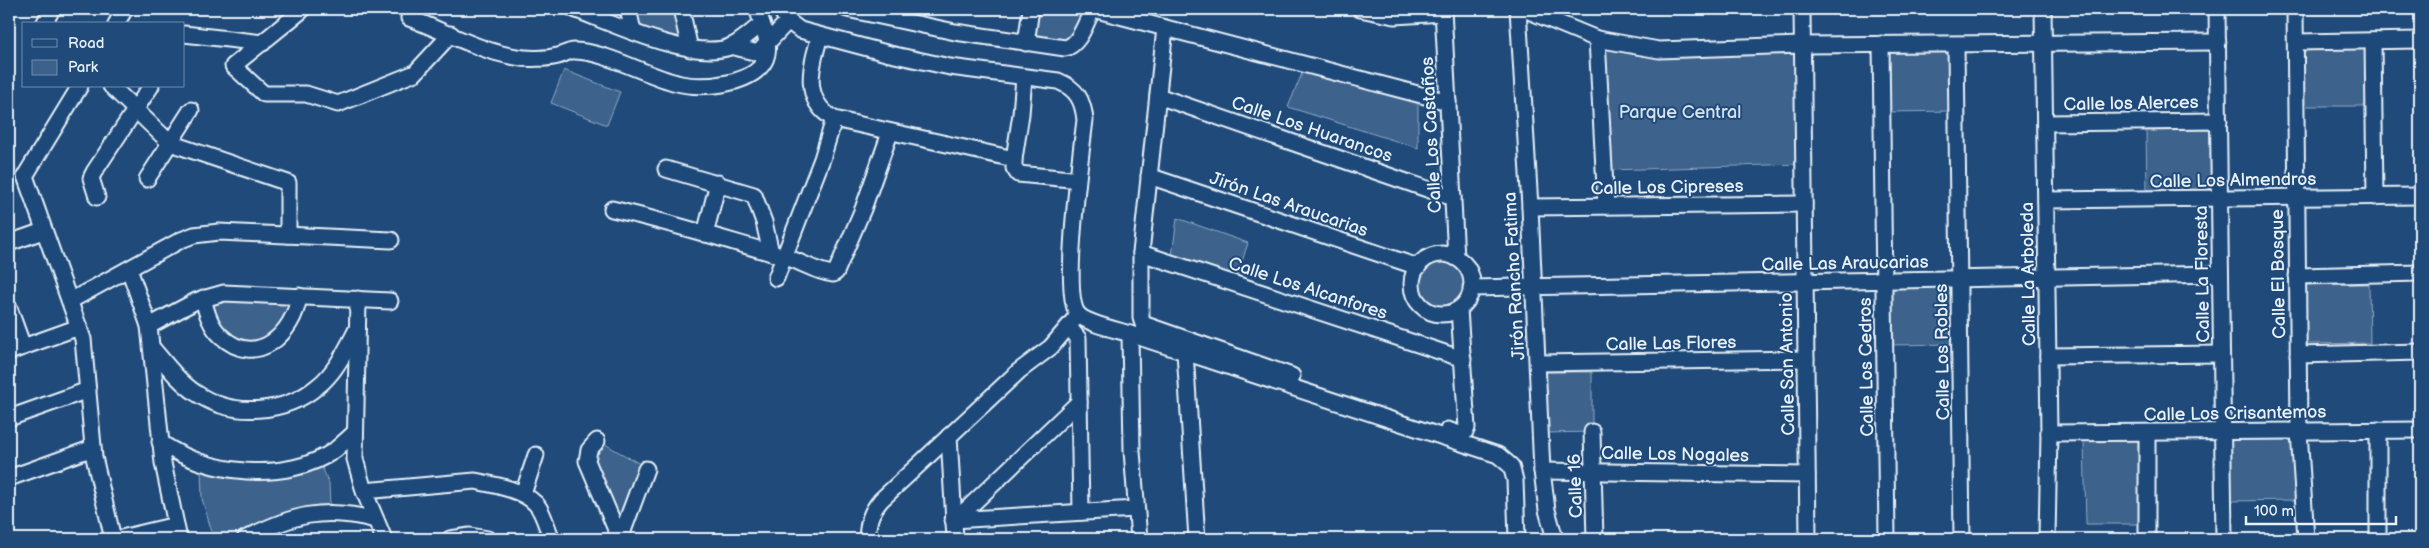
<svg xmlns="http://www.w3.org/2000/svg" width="2429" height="548" font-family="'Balsamiq Sans',sans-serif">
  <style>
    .green { fill: #3c628c; stroke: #92aac2 }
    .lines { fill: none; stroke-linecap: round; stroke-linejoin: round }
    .minor-casing { stroke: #e8f1f8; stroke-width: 19 }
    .minor { stroke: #1f4a7a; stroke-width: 15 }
    .labels { text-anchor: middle; stroke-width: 4; stroke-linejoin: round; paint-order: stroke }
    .street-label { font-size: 18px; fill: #e8f1f8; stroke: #1f4a7a }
    .park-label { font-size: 18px; fill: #d7e3ed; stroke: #1f4a7a }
  </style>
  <rect width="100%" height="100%" fill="#1f4a7a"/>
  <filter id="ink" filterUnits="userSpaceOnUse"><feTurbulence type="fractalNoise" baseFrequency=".02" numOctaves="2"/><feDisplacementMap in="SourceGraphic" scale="10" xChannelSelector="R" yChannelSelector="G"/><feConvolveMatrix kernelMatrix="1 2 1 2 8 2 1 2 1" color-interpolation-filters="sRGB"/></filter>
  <g filter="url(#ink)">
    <g class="green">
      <polygon points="636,9 674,9 681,40 639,25"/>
      <polygon points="1035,9 1086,9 1069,42 1029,39"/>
      <polygon points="1604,46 1665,56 1797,54 1799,164 1610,170"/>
      <polygon points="2303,49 2366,49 2367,106 2304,106"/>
      <polygon points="1952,51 1954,111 1888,112 1887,53"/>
      <polygon points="564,70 620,92 607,125 551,103"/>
      <polygon points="1303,71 1418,102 1418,148 1288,107"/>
      <polygon points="2211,130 2212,189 2147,190 2146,131"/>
      <polygon points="1177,218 1248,243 1237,277 1172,256"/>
      <circle cx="1442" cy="285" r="25"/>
      <polygon points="1953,284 1954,344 1889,345 1888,285"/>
      <polygon points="2369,284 2370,343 2305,344 2304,285"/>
      <path d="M229,298L291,301C289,309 287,322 282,327C280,330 275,332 273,333C245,352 214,335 212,302Z"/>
      <polygon points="1546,372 1592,372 1592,432 1546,433"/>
      <polygon points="2294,438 2296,500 2230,501 2229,439"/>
      <polygon points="2138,440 2140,524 2086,524 2084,441"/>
      <polygon points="603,443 640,464 619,523 592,458"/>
      <polygon points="320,463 329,483 330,505 308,508 274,516 249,528 234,539 214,539 202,499 201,469 231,478 262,477"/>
    </g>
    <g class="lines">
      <defs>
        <g id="minor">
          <polyline points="297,9 301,11 233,66 264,94 306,94 338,104 415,73 451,34"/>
          <path d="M574,9C612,23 690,61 730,47C741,42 752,31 762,24"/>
          <polyline points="628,9 633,31"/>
          <polyline points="681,9 690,49"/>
          <path d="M780,9L788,21L800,30L890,54L950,67L1058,81C1077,89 1083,100 1085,120C1081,154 1062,290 1077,313C1084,323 1117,330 1130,334L1498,455L1511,466L1515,480L1517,539"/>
          <path d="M847,9L955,32L1065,48C1080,45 1086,21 1093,9"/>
          <polyline points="1093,9 1448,102"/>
          <polyline points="1360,9 1394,16 1444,13"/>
          <polyline points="1443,9 1456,258"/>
          <polyline points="1518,9 1530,207 1542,471 1547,510 1555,539"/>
          <polyline points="1524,9 1597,39 1659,50 1802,45 2218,42"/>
          <polyline points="1802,9 1808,539"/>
          <polyline points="2043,9 2049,433 2047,539"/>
          <polyline points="2217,9 2224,539"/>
          <polyline points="2295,9 2299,431 2306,539"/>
          <path d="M409,18C444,31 479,51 516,57C527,59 547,59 558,56C563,55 570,50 575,51C607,52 645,75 677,83C701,90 761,85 767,54C770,41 761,23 758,10"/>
          <polyline points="44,24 52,9"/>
          <polyline points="116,24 125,9"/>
          <polyline points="1165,28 1141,253 1141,318 1143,324 1292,376"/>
          <polyline points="184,34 263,43"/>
          <path d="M820,36C811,66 801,100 834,119L1014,159V168L1018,174L1070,179"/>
          <polyline points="1597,39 1606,206"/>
          <polyline points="2373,41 2375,197"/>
          <polyline points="2296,42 2420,40"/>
          <polyline points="1026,43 1031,9"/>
          <polyline points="1881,44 1887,539"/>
          <polyline points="1956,45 1962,539"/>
          <polyline points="731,46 758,53 788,21"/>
          <polyline points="80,86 25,176 83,339 94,457 113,539"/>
          <polyline points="111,86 170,143 288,183 288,235"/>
          <polyline points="1158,96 1453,198"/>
          <polyline points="2045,123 2219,121"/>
          <polyline points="1014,159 1021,114 1024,77"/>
          <polyline points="666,169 754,195 764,222 771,253"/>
          <polyline points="1149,176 1418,267"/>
          <polyline points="147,179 191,110"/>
          <polyline points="97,197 91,178 94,172 151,86"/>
          <polyline points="2046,200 2420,196"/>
          <polyline points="1530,207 1804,204"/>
          <path d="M612,209C669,222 726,240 782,256C799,260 815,272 833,274L836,272L863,209L890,133"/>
          <polyline points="705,234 718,183"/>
          <polyline points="9,243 43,231"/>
          <polyline points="1141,253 1463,359"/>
          <circle cx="1442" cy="284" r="30"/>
          <polyline points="129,269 149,326 163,463 179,539"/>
          <polyline points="2297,276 2420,273"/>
          <polyline points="776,278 822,159 834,119"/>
          <polyline points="1471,288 2220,274"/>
          <path d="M203,298C206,311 210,326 221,336C256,369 294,334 299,296"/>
          <polyline points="358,299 355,459 364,491 384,539"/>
          <polyline points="70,301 181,240 194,235 219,232 391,240"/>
          <polyline points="9,308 23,347"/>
          <polyline points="149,326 196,301 224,293 390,301"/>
          <polyline points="1069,327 1078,338 1081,512"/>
          <polyline points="1130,334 1132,451 1139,539"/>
          <path d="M153,349C166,364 179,382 196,393C232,418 285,414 318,386C336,372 347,348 357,329"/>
          <polyline points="9,352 79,327"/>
          <polyline points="1185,352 1197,539"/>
          <polyline points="2298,355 2420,352"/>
          <polyline points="2048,356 2221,354"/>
          <polyline points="1538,363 1806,359"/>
          <polyline points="9,418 88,390"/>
          <polyline points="1448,430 1463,435 1467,428 1459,309"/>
          <polyline points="2378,430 2378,539"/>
          <polyline points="1592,432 1595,539"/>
          <polyline points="2049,433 2420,430"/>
          <polyline points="2147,433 2147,539"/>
          <polyline points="949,436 955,539"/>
          <polyline points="597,441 589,450 587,461 620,539"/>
          <path d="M160,442C206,475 287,484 335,450C342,444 349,438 355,432"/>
          <polyline points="1542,471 1807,475"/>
          <polyline points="9,478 93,448"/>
          <path d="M364,491L475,481C494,485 521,489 535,503C543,510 547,529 552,539"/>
          <polyline points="523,494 536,455"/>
          <polyline points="961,519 966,510 1079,402"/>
          <polyline points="953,520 1136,509"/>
          <polyline points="117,539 176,525"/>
          <path d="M245,539C291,515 324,506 376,520"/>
          <polyline points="450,539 470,536 488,539"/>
          <polyline points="620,539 646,469"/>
          <path d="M867,539C868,522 870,513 881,500L1019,371L1051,347L1078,315"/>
        </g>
      </defs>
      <use href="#minor" class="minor-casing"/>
      <use href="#minor" class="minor"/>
    </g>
  </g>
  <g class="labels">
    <g class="street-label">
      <text transform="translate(2131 103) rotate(-1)" y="6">Calle los Alerces</text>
      <text transform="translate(1312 129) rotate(19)" y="6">Calle Los Huarancos</text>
      <text transform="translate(1431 135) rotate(-93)" y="6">Calle Los Castaños</text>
      <text transform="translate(2233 180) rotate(-1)" y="6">Calle Los Almendros</text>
      <text transform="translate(1667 187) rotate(-1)" y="6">Calle Los Cipreses</text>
      <text transform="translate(1289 204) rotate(19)" y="6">Jirón Las Araucarias</text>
      <text transform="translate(1845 263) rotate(-1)" y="6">Calle Las Araucarias</text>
      <text transform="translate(2028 274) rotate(-91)" y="6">Calle La Arboleda</text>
      <text transform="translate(2202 274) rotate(-91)" y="6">Calle La Floresta</text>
      <text transform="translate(2278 274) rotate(-91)" y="6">Calle El Bosque</text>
      <text transform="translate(1514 276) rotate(-93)" y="6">Jirón Rancho Fatima</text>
      <text transform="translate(1308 288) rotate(18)" y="6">Calle Los Alcanfores</text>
      <text transform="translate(1671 343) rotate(-1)" y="6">Calle Las Flores</text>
      <text transform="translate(1942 352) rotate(-91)" y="6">Calle Los Robles</text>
      <text transform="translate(1787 364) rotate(-91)" y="6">Calle San Antonio</text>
      <text transform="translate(1866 367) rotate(-91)" y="6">Calle Los Cedros</text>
      <text transform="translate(2235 413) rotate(-1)" y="6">Calle Los Crisantemos</text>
      <text transform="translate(1675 454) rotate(1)" y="6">Calle Los Nogales</text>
      <text transform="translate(1575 486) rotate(-92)" y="6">Calle 16</text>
    </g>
    <g class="park-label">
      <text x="1680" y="118">Parque Central</text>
    </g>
  </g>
  <rect width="2429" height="548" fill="none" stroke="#1f4a7a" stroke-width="30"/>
  <rect x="15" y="15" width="2399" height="518" fill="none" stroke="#e8f1f8" stroke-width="2" filter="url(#ink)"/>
  <rect x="22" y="22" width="162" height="65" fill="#1f4a7a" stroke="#6f8dac"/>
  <rect x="32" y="39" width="25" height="8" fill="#1f4a7a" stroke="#6f8dac"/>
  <text x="68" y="48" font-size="15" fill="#e8f1f8">Road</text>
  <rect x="32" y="60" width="25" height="15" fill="#3c628c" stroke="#6f8dac"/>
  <text x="68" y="72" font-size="15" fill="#e8f1f8">Park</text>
  <path d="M2246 516v8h150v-8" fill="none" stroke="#e8f1f8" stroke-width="2.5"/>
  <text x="2254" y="516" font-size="15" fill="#e8f1f8" stroke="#1f4a7a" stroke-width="4" paint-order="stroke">100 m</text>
</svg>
